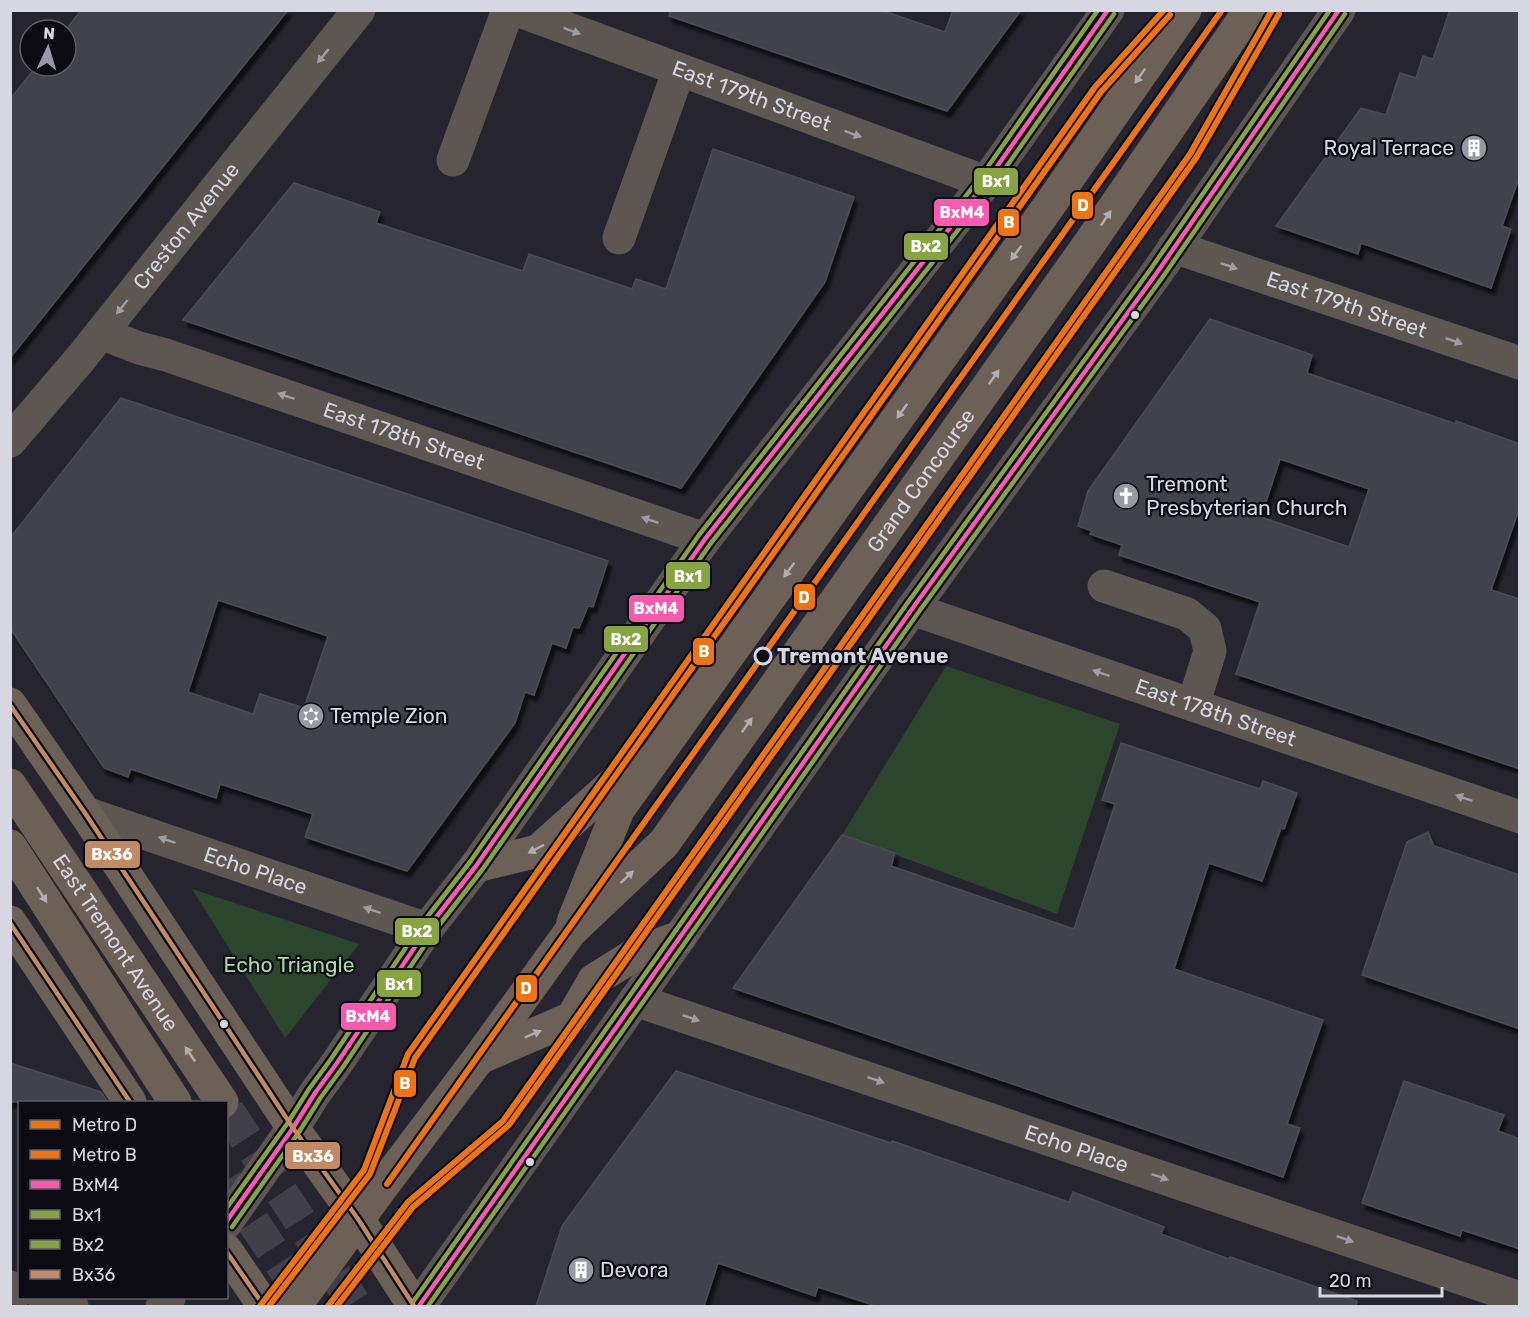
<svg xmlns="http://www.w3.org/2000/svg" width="1530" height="1317" font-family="Rubik,sans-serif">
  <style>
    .green { fill: #2c462e }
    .building { fill: #42424d; stroke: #4c4b54; stroke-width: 1.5; fill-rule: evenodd; filter: url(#shadow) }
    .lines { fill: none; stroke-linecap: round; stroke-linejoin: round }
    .major-tunnel { stroke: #41404a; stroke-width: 33; stroke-dasharray: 33 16; stroke-linecap: butt }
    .minor { stroke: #5d5651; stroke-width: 33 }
    .major { stroke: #6d6056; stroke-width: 33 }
    .bus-1-casing { stroke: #0c0b14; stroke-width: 9 }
    .bus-2-casing { stroke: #0c0b14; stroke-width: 9 }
    .bus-3-casing { stroke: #0c0b14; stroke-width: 9 }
    .bus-4-casing { stroke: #0c0b14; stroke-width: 9 }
    .bus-1 { stroke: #f75aaf; stroke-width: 4.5 }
    .bus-2 { stroke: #87a342; stroke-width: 4.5 }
    .bus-3 { stroke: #87a342; stroke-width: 4.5 }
    .bus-4 { stroke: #c18c65; stroke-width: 4.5 }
    .metro-1-casing { stroke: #0c0b14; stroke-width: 10 }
    .metro-2-casing { stroke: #0c0b14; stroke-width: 10 }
    .metro-1 { stroke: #ee7413; stroke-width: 6 }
    .metro-2 { stroke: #ee7413; stroke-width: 6 }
    .oneway { fill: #a09da2 }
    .oneway2 { fill: #b2adb2 }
    .bus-dot { fill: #d7d7e4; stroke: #0c0b14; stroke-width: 2 }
    .stop-dot { fill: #0c0b14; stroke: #d7d7e4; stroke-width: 3 }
    .labels { text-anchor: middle; stroke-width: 4.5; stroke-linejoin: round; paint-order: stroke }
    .street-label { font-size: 21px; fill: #d7d7e4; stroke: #0c0b14 }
    .poi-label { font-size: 21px; fill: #d7d7e4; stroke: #0c0b14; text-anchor: start }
    .stop-label { font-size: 21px; font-weight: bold; fill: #d7d7e4; stroke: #0c0b14; text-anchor: start }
    .park-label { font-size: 21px; fill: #a7dca8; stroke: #0c0b14 }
    .line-badge { stroke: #0c0b14; stroke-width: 2 }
    .badge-label { font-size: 16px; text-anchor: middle; font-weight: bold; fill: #fff }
  </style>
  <defs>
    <filter id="shadow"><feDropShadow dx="3.5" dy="6" stdDeviation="1.5" flood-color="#0009"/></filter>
  </defs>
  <rect width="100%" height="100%" fill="#26252f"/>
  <g class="green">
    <polygon points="946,666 1120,724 1057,914 842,835"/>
    <polygon points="192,889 359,944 285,1038"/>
  </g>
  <g class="building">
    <polygon points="81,10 288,10 10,358 10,99 37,66 66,66 66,30"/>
    <polygon points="670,10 881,10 945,32 953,10 1021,10 947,111 669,16"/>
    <polygon points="1450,10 1520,10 1520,175 1502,226 1511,229 1491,288 1361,243 1358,254 1276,226 1361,108 1386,115 1400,73 1416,78 1423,56 1433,59"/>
    <polygon points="713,149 854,197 825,282 681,488 183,320 294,183 380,212 376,223 523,271 529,254 632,289 636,279 666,289"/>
    <path d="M1210,319L1312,355L1307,373L1456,424V421L1520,444V506L1491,590L1520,599V769L1236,674L1260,602L1119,555L1122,545L1090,534L1092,531L1078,526L1088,491ZM1280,459L1369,489L1349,547L1261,517Z"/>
    <path d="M121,398L608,561L593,607L588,606L579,628L573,627L566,648L552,643L534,695L525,692L515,723L407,871L305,837L313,814L220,784L216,798L131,769L128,777L104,768L10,628V538ZM218,600L328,636L304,708L260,694L253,714L188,692Z"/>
    <polygon points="1121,743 1260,789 1263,781 1297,793 1284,829 1281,828 1262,881 1209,863 1174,969 1323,1020 1287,1124 1300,1128 1283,1177 733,988 842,835 895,853 891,866 1074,929 1115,804 1102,800"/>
    <polygon points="1428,832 1434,846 1520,875 1520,1029 1362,975 1407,842"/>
    <polygon points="10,1063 101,1092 108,1102 10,1102"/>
    <polygon points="676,1071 891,1143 892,1141 1069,1202 1073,1192 1164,1227 1161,1234 1229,1259 1230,1257 1357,1301 1356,1306 876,1306 818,1287 815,1296 718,1263 704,1306 536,1306 562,1226"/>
    <polygon points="1404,1081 1504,1115 1498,1131 1520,1139 1520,1249 1462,1230 1460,1236 1362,1203"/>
  </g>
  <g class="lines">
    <g class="major-tunnel">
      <polyline points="228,1111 356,1306"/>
      <polyline points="226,1181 309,1306"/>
    </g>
    <g class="minor">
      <path id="s1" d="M517,10L986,182"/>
      <polyline points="453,160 508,10"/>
      <polyline points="619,238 679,70"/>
      <path id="s2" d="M1174,247L1520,363"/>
      <path id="s3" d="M101,333L139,348L166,355L705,539"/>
      <path id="s4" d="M10,441L81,358L359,10"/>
      <polyline points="1104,586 1187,614 1205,629 1210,651 1193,705"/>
      <path id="s5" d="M912,609L1520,817"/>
      <path id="s6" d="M85,813L427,929"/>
      <path id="s7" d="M635,1000L1520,1298"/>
      <polyline points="226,1223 293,1128 315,1093 337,1063 427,929 476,866 705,539 986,182 1108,10"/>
      <polyline points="10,1287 20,1290"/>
      <polyline points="44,1298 72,1306"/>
      <polyline points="162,1306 169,1298"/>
      <polyline points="419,1306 912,609 1156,274 1339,10"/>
    </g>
    <g class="major">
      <polyline points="10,704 85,813 293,1128 358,1219 414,1306"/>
      <path id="s8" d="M10,785L222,1102"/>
      <polyline points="10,846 175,1102"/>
      <polyline points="476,866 538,851 636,763"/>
      <polyline points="10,922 130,1102"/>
      <polyline points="573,922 618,810 1051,203 1185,10"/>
      <polyline points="479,1058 572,1018 594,980 639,952 680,937"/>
      <polyline points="226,1250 264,1306"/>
      <path id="s9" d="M295,1306L381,1188L479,1058L570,932L664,843L1089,244L1250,10"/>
    </g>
    <defs>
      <g id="bus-1">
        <polyline points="226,1222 293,1128 315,1093 337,1063 427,929 476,866 705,539 986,182 1108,10"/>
        <polyline points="419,1306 912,609 1156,274 1339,10"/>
      </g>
      <g id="bus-2">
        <polyline points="232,1227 299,1132 321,1097 343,1067 433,933 482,870 711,543 992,187 1114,14"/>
        <polyline points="428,1306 918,613 1162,278 1345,14"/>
      </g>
      <g id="bus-3">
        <polyline points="226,1209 287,1124 309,1089 331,1059 421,925 470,862 699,535 980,178 1098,10"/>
        <polyline points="413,1302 906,605 1150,270 1330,10"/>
      </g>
      <g id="bus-4">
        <polyline points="10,705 85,813 293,1128 358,1219 414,1306"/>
        <polyline points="10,923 130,1102"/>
        <polyline points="226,1251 264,1306"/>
      </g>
    </defs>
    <use href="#bus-1" class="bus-1-casing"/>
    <use href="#bus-2" class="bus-2-casing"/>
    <use href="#bus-3" class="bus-3-casing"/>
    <use href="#bus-4" class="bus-4-casing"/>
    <use href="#bus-1" class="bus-1"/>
    <use href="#bus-2" class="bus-2"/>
    <use href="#bus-3" class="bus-3"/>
    <use href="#bus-4" class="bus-4"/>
    <defs>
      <g id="metro-1">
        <polyline points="387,1184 1222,10"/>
        <polyline points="260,1306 364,1170 408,1054 1095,87 1164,10"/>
        <polyline points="328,1306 408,1202 503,1121 1190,154 1272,10"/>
      </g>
      <g id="metro-2">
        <polyline points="269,1306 370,1174 415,1058 1101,92 1170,15"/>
        <polyline points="337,1306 413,1207 509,1125 1196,158 1279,14"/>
      </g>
    </defs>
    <use href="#metro-1" class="metro-1-casing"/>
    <use href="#metro-2" class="metro-2-casing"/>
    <use href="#metro-1" class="metro-1"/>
    <use href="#metro-2" class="metro-2"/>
  </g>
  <defs><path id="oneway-solid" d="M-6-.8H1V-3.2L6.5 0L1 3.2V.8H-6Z" transform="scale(1.5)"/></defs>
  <g class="oneway">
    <use href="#oneway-solid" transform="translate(572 31) rotate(20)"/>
    <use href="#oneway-solid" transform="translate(323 56) rotate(129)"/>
    <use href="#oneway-solid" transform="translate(853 134) rotate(20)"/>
    <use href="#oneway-solid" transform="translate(1229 266) rotate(19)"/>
    <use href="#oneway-solid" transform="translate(122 307) rotate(129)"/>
    <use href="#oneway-solid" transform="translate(1454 341) rotate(19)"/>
    <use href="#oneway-solid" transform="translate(286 396) rotate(-161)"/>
    <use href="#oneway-solid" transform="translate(650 520) rotate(-161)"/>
    <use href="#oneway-solid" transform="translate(1101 673) rotate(-161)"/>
    <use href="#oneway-solid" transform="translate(1464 798) rotate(-161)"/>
    <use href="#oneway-solid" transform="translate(167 840) rotate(-161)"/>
    <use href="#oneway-solid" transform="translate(372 910) rotate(-161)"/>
    <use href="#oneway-solid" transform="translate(691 1018) rotate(19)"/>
    <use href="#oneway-solid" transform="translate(876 1080) rotate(19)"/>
    <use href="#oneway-solid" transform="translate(1160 1177) rotate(19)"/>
    <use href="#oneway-solid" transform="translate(1345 1239) rotate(19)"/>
  </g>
  <g class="oneway2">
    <use href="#oneway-solid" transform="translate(1140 76) rotate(125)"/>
    <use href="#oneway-solid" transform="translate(1106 218) rotate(-56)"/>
    <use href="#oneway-solid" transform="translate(1016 253) rotate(126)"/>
    <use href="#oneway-solid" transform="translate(994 377) rotate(-55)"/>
    <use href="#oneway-solid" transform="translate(902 411) rotate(126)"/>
    <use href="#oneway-solid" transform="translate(789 570) rotate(126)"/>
    <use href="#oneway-solid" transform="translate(747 725) rotate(-55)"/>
    <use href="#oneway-solid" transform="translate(536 849) rotate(152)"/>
    <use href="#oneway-solid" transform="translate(627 877) rotate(-43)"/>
    <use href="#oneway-solid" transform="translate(42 895) rotate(57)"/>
    <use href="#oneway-solid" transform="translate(533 1034) rotate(-23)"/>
    <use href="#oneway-solid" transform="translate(190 1054) rotate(-124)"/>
  </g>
  <defs>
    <symbol id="building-disc" viewBox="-11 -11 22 22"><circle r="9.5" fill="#9999a5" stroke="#0c0b14"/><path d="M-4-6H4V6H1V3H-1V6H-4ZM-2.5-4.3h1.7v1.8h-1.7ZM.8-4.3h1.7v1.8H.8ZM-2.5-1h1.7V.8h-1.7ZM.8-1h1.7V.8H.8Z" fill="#fff"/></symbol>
    <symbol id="church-disc" viewBox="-11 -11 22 22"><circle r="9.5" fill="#9999a5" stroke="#0c0b14"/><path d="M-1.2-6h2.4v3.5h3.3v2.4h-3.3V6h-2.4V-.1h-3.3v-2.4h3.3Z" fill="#fff"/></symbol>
    <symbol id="synagogue-disc" viewBox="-11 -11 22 22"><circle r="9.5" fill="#9999a5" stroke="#0c0b14"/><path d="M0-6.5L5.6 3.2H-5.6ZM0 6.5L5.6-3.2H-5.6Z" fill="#fff"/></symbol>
  </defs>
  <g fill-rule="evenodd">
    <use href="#building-disc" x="1459" y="133" width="30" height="30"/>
    <use href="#church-disc" x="1111" y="481" width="30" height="30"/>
    <use href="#synagogue-disc" x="296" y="701" width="30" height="30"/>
    <use href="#building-disc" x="566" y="1255" width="30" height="30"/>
  </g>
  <g class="bus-dot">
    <circle cx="1135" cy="315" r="5"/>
    <circle cx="224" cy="1024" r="5"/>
    <circle cx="530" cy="1162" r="5"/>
  </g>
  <circle class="stop-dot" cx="763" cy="656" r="8"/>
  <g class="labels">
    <g class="street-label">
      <text dy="7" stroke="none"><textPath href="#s1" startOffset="250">East 179th Street</textPath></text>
      <text dy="7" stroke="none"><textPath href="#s4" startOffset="278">Creston Avenue</textPath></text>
      <text dy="7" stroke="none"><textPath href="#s2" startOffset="182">East 179th Street</textPath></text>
      <text dy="7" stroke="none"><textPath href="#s3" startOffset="320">East 178th Street</textPath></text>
      <text dy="7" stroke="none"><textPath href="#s9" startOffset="1038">Grand Concourse</textPath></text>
      <text dy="7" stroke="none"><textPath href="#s5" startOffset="321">East 178th Street</textPath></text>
      <text dy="7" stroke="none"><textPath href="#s6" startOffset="180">Echo Place</textPath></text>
      <text dy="7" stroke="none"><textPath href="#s8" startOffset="190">East Tremont Avenue</textPath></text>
      <text dy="7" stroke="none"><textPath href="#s7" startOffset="466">Echo Place</textPath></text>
    </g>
    <g class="poi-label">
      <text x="1454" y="155" text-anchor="end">Royal Terrace</text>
      <text x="1146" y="491">Tremont<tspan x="1146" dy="24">Presbyterian Church</tspan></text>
      <text x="330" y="723">Temple Zion</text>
      <text x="600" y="1277">Devora</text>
    </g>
    <g class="stop-label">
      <text x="777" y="663">Tremont Avenue</text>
    </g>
    <g class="park-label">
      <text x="289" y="972">Echo Triangle</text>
    </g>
  </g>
  <g class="line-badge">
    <rect x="973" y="167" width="46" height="29" rx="6" fill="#87a342"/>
    <rect x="1071" y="191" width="23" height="29" rx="6" fill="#ee7413"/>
    <rect x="933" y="198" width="57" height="29" rx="6" fill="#f75aaf"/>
    <rect x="997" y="208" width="23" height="29" rx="6" fill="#ee7413"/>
    <rect x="903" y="232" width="46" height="29" rx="6" fill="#87a342"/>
    <rect x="665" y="561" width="46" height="29" rx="6" fill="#87a342"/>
    <rect x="793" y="583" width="23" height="28" rx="6" fill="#ee7413"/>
    <rect x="628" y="594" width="57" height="29" rx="6" fill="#f75aaf"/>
    <rect x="603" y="625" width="46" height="28" rx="6" fill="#87a342"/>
    <rect x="692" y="637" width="23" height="29" rx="6" fill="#ee7413"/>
    <rect x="84" y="840" width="57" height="29" rx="6" fill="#c18c65"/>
    <rect x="394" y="917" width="46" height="29" rx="6" fill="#87a342"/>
    <rect x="376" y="969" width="46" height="29" rx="6" fill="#87a342"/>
    <rect x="515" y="974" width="23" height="29" rx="6" fill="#ee7413"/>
    <rect x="340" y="1002" width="57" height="29" rx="6" fill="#f75aaf"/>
    <rect x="393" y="1069" width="24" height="29" rx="6" fill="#ee7413"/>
    <rect x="284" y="1141" width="57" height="29" rx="6" fill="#c18c65"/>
  </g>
  <g class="badge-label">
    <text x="996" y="187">Bx1</text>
    <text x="1083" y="211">D</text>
    <text x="962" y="218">BxM4</text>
    <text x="1009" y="228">B</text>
    <text x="926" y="252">Bx2</text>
    <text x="688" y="582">Bx1</text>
    <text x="804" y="603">D</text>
    <text x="656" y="614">BxM4</text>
    <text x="626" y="645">Bx2</text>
    <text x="704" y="657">B</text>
    <text x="112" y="860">Bx36</text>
    <text x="417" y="937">Bx2</text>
    <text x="399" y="990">Bx1</text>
    <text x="526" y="994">D</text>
    <text x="368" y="1022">BxM4</text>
    <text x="405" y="1089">B</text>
    <text x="313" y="1162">Bx36</text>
  </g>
  <rect width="1530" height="1317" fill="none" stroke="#d7d7e4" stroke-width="24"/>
  <rect x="18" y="1101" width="210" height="198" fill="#0c0b14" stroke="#5d5d67" stroke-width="1.5"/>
  <rect x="30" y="1120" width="30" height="9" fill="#ee7413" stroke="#5d5d67" stroke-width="1.5"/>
  <text x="72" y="1131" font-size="18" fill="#d7d7e4">Metro D</text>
  <rect x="30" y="1150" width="30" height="9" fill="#ee7413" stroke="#5d5d67" stroke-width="1.5"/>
  <text x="72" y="1161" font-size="18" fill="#d7d7e4">Metro B</text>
  <rect x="30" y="1180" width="30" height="9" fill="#f75aaf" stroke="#5d5d67" stroke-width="1.5"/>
  <text x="72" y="1191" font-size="18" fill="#d7d7e4">BxM4</text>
  <rect x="30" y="1210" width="30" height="9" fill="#87a342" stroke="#5d5d67" stroke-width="1.5"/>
  <text x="72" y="1221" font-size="18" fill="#d7d7e4">Bx1</text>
  <rect x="30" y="1240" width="30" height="9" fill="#87a342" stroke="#5d5d67" stroke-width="1.5"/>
  <text x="72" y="1251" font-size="18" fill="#d7d7e4">Bx2</text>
  <rect x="30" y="1270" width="30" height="9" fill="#c18c65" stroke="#5d5d67" stroke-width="1.5"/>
  <text x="72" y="1281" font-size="18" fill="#d7d7e4">Bx36</text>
  <g transform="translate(48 48) rotate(4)"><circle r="28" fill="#0c0b14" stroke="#5d5d67" stroke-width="1.5"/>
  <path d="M0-4.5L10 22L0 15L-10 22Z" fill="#9999a5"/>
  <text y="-9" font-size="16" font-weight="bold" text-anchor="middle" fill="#d7d7e4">N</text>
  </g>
  <path d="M1320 1287v9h122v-9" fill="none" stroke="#d7d7e4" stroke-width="3"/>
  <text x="1329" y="1287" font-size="18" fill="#d7d7e4" stroke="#0c0b14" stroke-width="4.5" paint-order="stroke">20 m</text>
</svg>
